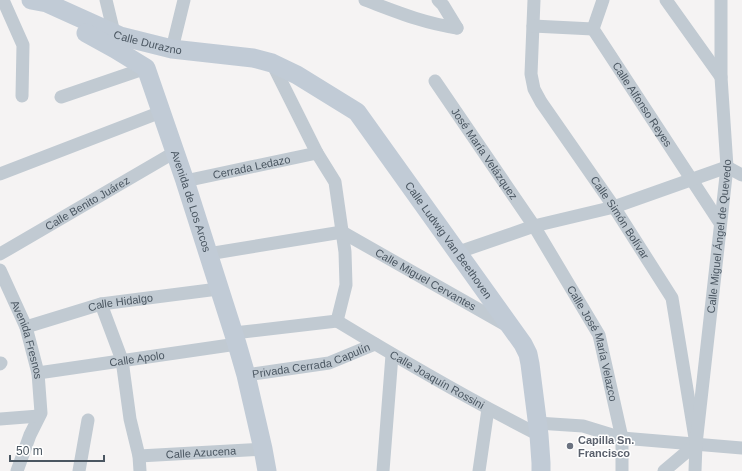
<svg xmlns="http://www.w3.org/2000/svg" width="742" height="471" font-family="Helvetica,sans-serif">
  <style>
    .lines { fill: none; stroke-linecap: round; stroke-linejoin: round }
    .street { stroke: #c1cad2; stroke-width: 13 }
    .secondary { stroke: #c1cbd6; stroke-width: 19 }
    .worship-dot { fill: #6b7280; stroke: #fff; stroke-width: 1.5 }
    .labels { text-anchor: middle; stroke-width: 3; stroke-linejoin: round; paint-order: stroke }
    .street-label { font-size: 11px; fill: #4a5661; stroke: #fff }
    .worship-label { font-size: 11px; font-weight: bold; fill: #5b616d; stroke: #fff; text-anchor: start }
  </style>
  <rect width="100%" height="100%" fill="#f5f3f3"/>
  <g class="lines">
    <g class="street">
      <polyline points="3,0 23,45 22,96"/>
      <polyline points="106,0 114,33"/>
      <path d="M365,0C397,12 423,23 457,28"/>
      <polyline points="438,0 443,5 457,28"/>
      <path id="s1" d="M534,0L531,74L534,89L541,102L614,207L672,298L696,444"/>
      <polyline points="666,0 721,77"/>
      <polyline points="533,26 593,29"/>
      <path id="s2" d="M593,29L720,223"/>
      <polyline points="593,29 603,0"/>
      <polyline points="172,49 184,0"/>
      <polyline points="272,63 317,153 335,182 345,252 346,285 337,321"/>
      <path id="s3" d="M435,81L534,226L599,335L622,438V471"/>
      <polyline points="61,97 146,68"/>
      <polyline points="0,174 161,112"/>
      <path id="s4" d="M185,181L317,153"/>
      <polyline points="459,252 534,226 614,207 727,167 742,175"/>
      <path id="s5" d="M0,254L175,152"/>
      <path id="s6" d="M208,254L342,232L506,325"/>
      <path id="s7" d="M0,270L26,327L38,373L41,413L30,435L17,471"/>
      <polyline points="101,304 122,360 130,419 139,456 140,471"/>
      <path id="s8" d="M337,321C403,361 470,400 539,435L541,441"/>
      <path id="s9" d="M26,327L101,304L218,289"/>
      <polyline points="234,333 337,321"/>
      <polyline points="0,364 1,363"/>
      <path id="s10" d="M38,373L237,344"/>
      <path id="s11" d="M246,375L329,363L375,344"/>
      <polyline points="0,419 39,416"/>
      <polyline points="537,423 583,426 622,438 742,448"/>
      <path id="s12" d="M139,456L263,449"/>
      <polyline points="79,471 88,420"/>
      <polyline points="383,471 392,355"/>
      <polyline points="479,471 488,409"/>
      <polyline points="664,471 696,444"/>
      <path id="s13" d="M695,471L696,444L727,167L721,77V0"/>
    </g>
    <g class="secondary">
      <path id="s14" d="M31,0L47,3L120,36L172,49L253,58L272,63L297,75L357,112L523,344L528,354L530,364L539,435L541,463V471"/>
      <path id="s15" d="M86,33L115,49L146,68L185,181L237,344L246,375L263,449L267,471"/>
    </g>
  </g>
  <circle class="worship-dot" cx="570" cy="446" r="4"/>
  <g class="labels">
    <g class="street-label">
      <text dy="4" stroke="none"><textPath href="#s14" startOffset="125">Calle Durazno</textPath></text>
      <text dy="4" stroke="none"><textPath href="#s2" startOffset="90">Calle Alfonso Reyes</textPath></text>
      <text dy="4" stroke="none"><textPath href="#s3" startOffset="88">José María Velázquez</textPath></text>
      <text dy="4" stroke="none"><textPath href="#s4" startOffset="68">Cerrada Ledazo</textPath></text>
      <text dy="4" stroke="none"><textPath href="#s15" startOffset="210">Avenida de Los Arcos</textPath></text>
      <text dy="4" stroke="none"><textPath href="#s5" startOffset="101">Calle Benito Juárez</textPath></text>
      <text dy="4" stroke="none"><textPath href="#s1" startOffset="244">Calle Simón Bolívar</textPath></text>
      <text dy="4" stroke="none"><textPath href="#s13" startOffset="236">Calle Miguel Ángel de Quevedo</textPath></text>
      <text dy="4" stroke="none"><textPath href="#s14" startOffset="507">Calle Ludwig Van Beethoven</textPath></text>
      <text dy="4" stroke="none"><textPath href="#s6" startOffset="232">Calle Miguel Cervantes</textPath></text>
      <text dy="4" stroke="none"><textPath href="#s9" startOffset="98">Calle Hidalgo</textPath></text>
      <text dy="4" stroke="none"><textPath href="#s7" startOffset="75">Avenida Fresnos</textPath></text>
      <text dy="4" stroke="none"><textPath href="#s3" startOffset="308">Calle José María Velazco</textPath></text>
      <text dy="4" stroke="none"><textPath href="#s10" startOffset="100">Calle Apolo</textPath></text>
      <text dy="4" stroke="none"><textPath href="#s11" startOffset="67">Privada Cerrada Capulín</textPath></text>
      <text dy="4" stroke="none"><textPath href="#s8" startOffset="116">Calle Joaquín Rossini</textPath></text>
      <text dy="4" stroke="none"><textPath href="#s12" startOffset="62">Calle Azucena</textPath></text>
    </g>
    <g class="worship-label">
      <text x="578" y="444">Capilla Sn.<tspan x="578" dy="13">Francisco</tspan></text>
    </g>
  </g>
  <path d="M10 455v6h94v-6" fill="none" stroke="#4a5661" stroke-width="2"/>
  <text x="16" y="455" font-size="12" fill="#4a5661" stroke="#ffffff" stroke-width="3" paint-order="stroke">50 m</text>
</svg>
